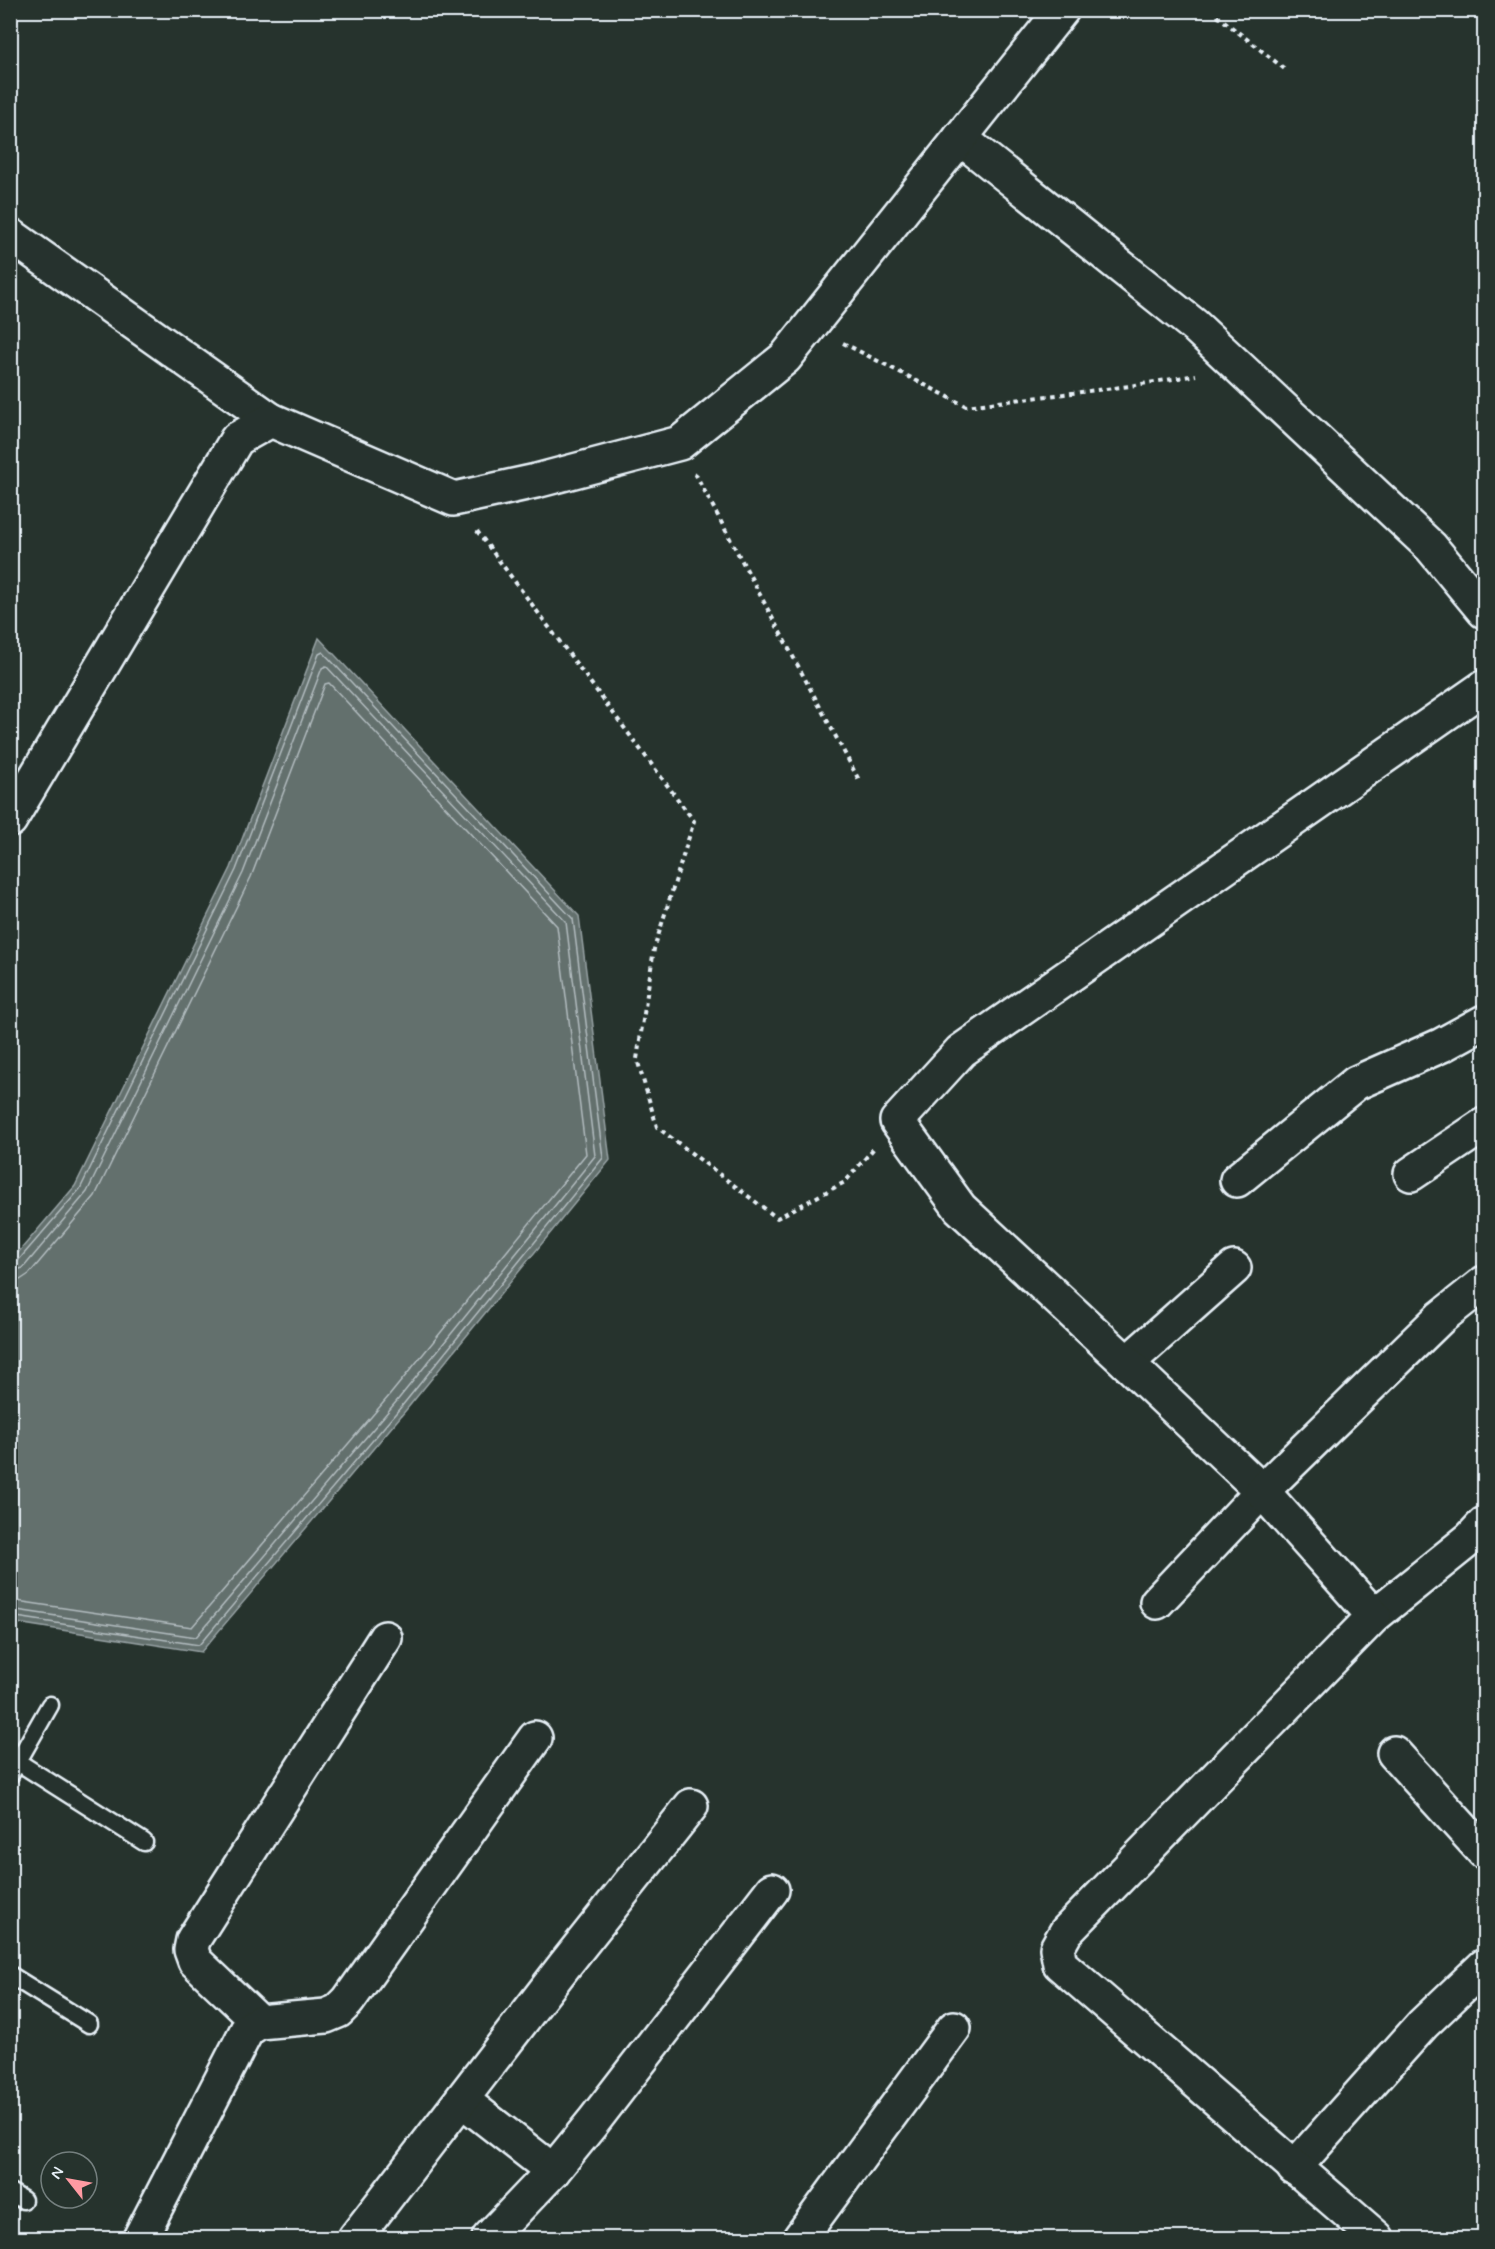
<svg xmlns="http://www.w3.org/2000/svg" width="1495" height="2249" font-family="Mynerve,sans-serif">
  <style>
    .water { fill: #636f6d; stroke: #98a3a5; stroke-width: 1.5 }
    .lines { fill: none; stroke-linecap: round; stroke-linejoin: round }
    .shore { stroke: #b3bdc0; stroke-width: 1.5 }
    .service-casing { stroke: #e8f1f8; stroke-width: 21 }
    .minor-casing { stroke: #e8f1f8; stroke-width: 38 }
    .tertiary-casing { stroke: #e8f1f8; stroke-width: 38 }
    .path { stroke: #e8f1f8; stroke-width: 4; stroke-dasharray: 4.5 4.5; stroke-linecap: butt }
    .service { stroke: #26332d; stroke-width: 16 }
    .minor { stroke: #26332d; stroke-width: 33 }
    .tertiary { stroke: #26332d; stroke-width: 33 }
  </style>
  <rect width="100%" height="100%" fill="#26332d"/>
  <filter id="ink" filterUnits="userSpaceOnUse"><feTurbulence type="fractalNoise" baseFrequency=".0167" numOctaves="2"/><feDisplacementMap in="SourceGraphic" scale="12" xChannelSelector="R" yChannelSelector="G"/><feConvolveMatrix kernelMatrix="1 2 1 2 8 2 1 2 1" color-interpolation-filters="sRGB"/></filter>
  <g filter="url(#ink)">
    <polygon class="water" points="319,638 579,916 610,1160 406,1410 201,1652 11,1622 11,1261 75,1186 231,868"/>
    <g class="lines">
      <g class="shore">
        <polyline points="10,1265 17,1262 80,1189 236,870 319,654 323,652 573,919 603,1158 401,1407 199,1645 10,1616"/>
        <polyline points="10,1272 23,1268 87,1192 243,873 322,668 326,666 566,922 595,1156 396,1402 196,1637 10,1609"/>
        <polyline points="10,1281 20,1280 29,1274 95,1196 251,877 325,684 329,683 557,926 586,1154 389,1396 192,1627 10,1600"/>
      </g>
      <defs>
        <g id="service">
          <polyline points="18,1762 144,1842"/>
          <polyline points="10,1775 50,1705"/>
          <polyline points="10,1975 89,2024"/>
          <polyline points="10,2192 23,2200"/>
        </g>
        <g id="minor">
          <polyline points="960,138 1195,326 1431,547 1484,611"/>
          <polyline points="10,235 271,420"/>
          <polyline points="1411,1174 1484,1125"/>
          <polyline points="1237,1180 1356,1083 1442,1045 1484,1022"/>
          <polyline points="1127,1363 1234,1268"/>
          <polyline points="1157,1602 1262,1491 1127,1363 960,1208 897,1121 961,1051 1484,687"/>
          <polyline points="1374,1616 1471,1538 1484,1524"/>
          <polyline points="1394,1753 1484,1852"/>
          <polyline points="259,2022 195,1961 191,1950 193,1940 385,1638"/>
          <polyline points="462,2100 553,2171"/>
          <polyline points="1294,2168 1423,2024 1484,1966"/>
          <polyline points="140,2238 247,2030 259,2022 326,2016 338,2011 348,2001 535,1738"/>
          <polyline points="355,2238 564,1966 691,1806"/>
          <polyline points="489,2238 553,2171 593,2122 772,1890"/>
          <polyline points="800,2238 954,2028"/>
          <polyline points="1377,2238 1060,1964 1057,1948 1066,1932 1374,1616 1262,1491 1440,1318 1484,1283"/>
        </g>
        <polyline id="tertiary" points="10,820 237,439 271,420 454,499 536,481 680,443 785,358 1062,10"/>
      </defs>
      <use href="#service" class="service-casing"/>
      <use href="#minor" class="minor-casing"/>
      <use href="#tertiary" class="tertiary-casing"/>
      <g class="path">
        <polyline points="1210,10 1286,70"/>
        <polyline points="843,343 966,406 1130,386 1196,375"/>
        <polyline points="695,473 859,780"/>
        <polyline points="477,531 694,821 654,949 637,1059 657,1127 777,1218 845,1182 874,1148"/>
      </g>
      <use href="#service" class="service"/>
      <use href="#minor" class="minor"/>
      <use href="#tertiary" class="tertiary"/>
    </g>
  </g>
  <rect width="1495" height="2249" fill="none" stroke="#26332d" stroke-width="36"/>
  <rect x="18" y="18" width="1459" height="2213" fill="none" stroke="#e8f1f8" stroke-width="2" filter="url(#ink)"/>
  <g transform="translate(69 2180) rotate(301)"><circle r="28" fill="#26332d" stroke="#747f7e" stroke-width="1.5"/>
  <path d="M0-4.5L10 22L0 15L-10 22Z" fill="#ff9aa2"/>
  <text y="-9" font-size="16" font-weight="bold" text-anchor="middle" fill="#e8f1f8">N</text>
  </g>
</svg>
